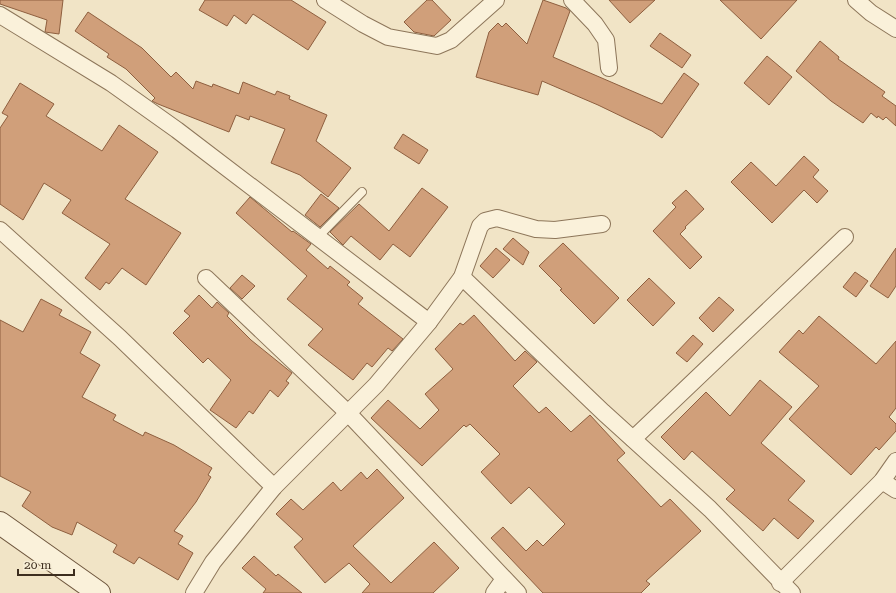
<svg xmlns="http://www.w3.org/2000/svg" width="896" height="593" font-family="'Roboto Serif',serif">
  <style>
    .building { fill: #d09f7a; stroke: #8e5f3f }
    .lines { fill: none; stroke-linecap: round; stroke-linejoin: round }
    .lane-casing { stroke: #8d765a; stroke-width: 10 }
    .street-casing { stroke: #8d765a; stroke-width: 18 }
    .secondary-casing { stroke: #6f573e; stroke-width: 24 }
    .lane { stroke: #faf1da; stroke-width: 8 }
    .street { stroke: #faf1da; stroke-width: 16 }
    .secondary { stroke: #faf1da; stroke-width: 22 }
  </style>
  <rect width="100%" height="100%" fill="#f1e4c6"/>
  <g class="building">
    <polygon points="0,0 63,0 59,34 45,32 47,20 0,4"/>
    <polygon points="205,0 291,0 326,22 308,50 253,14 246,24 234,15 227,26 199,10"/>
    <polygon points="427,0 432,0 451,20 434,36 414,32 404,22"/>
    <polygon points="543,0 566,8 570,11 553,57 662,104 684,73 699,84 662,138 652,131 598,105 542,81 538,95 476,77 489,32 498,23 502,27 506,23 527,44"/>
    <polygon points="609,0 655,0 630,23"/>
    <polygon points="720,0 797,0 761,39"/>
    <polygon points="88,12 142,48 171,77 176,72 193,89 196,81 212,87 213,84 239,94 243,82 275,95 277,91 290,96 289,99 327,115 316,141 351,168 328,197 300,175 271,163 285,129 250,116 249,120 236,115 229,132 158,104 152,101 155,98 126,69 107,57 109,54 75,31"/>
    <polygon points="660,33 691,55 682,68 650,46"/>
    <polygon points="820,41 839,57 838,59 885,92 882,96 896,106 896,126 886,117 883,120 878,116 877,118 871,113 863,123 831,101 796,71"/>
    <polygon points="767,56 792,77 769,105 744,83"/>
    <polygon points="20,83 54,104 46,116 102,151 119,125 158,152 125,199 181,233 146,285 122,268 109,284 106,282 100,290 85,278 110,244 62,213 71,200 44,183 23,220 0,204 0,128 8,116 2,113"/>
    <polygon points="403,134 428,150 419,164 394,148"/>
    <polygon points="804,156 819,170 813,177 828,191 817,203 804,190 772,223 731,182 751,162 776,186"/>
    <polygon points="422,188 448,207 410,257 393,244 380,260 351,236 343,245 330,232 359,204 389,231"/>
    <polygon points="686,190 704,209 685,227 686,228 680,234 702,257 690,269 653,231 676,207 672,203"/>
    <polygon points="321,194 339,208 320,227 305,215"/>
    <polygon points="250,197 292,232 293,231 311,244 306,250 328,269 330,266 350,282 347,285 363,298 358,304 403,339 392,351 388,348 372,367 367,363 353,380 308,345 323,329 287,299 307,276 236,213"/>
    <polygon points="513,238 529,252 523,265 503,249"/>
    <polygon points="563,243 619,298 594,324 560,290 562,289 539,266"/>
    <polygon points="496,248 510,260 493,278 480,266"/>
    <polygon points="896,248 896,286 888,298 870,286"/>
    <polygon points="855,272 868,281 856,297 843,287"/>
    <polygon points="242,275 255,286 242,299 230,288"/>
    <polygon points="649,278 675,303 653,326 627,300"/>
    <polygon points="199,295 212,308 217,302 229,313 227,316 251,340 292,373 286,381 289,383 278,397 270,390 253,414 249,411 236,428 210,410 231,380 208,358 203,363 173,333 190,316 184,311"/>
    <polygon points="719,297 734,310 713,332 699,318"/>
    <polygon points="41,299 62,310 59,315 91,332 80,353 100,365 82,397 116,415 113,420 143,436 145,432 174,445 212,468 208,475 211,477 196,502 174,531 183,536 178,544 193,553 178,580 139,557 134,564 113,552 117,545 77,522 72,535 52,527 22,506 31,492 0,476 0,320 23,332"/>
    <polygon points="474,315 515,361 525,351 537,362 513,386 539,413 546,407 571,432 590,415 625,453 617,460 661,507 670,499 701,531 646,581 650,584 641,593 543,593 491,538 503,527 526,551 537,540 543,546 565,524 529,487 511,504 481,472 500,454 470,424 466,427 464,425 422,466 371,418 388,400 420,429 439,410 425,394 453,369 435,349 460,323 463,325"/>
    <polygon points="819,316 876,364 896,341 896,408 889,417 896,424 896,431 879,450 876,447 851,475 789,419 819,386 779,352 799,330 803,334"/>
    <polygon points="693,335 703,344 687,362 676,353"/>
    <polygon points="760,380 792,407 761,443 805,481 788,500 814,521 798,539 774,518 763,531 726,499 735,490 692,451 684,460 661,437 706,392 730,416"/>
    <polygon points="377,469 404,498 353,546 391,583 434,542 459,568 433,593 362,593 370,584 349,563 325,583 294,547 303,539 276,514 291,499 303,510 333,482 341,491 361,472 367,479"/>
    <polygon points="254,556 276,576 278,574 302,593 263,593 266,589 242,568"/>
  </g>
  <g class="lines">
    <defs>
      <polyline id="lane" points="317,238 362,192"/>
      <g id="street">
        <polyline points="325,0 363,24 388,37 437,46 451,40 496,0"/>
        <polyline points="572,0 595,24 606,40 609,68"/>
        <polyline points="856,0 871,13 896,29"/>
        <polyline points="0,15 111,83 177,130 429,322"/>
        <polyline points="0,230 120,338 274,487"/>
        <polyline points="462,277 603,412 710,509 792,593"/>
        <polyline points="206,278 348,413 518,593"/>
        <polyline points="633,439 845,237"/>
        <polyline points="882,481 896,490"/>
        <polyline points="780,583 882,481 896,461"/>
        <polyline points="194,593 213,562 274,487 376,385 429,322 462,277 480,226 485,221 497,218 536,229 555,230 602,224"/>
        <polyline points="494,593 504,579"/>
      </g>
      <polyline id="secondary" points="0,523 99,593"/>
    </defs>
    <use href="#lane" class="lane-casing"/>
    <use href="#street" class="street-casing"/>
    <use href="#secondary" class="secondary-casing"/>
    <use href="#lane" class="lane"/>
    <use href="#street" class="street"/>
    <use href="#secondary" class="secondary"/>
  </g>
  <path d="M18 569v6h56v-6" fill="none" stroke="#3d2e1f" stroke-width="2"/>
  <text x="24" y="569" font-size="12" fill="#3d2e1f" stroke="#f7eed6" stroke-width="3" paint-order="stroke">20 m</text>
</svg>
